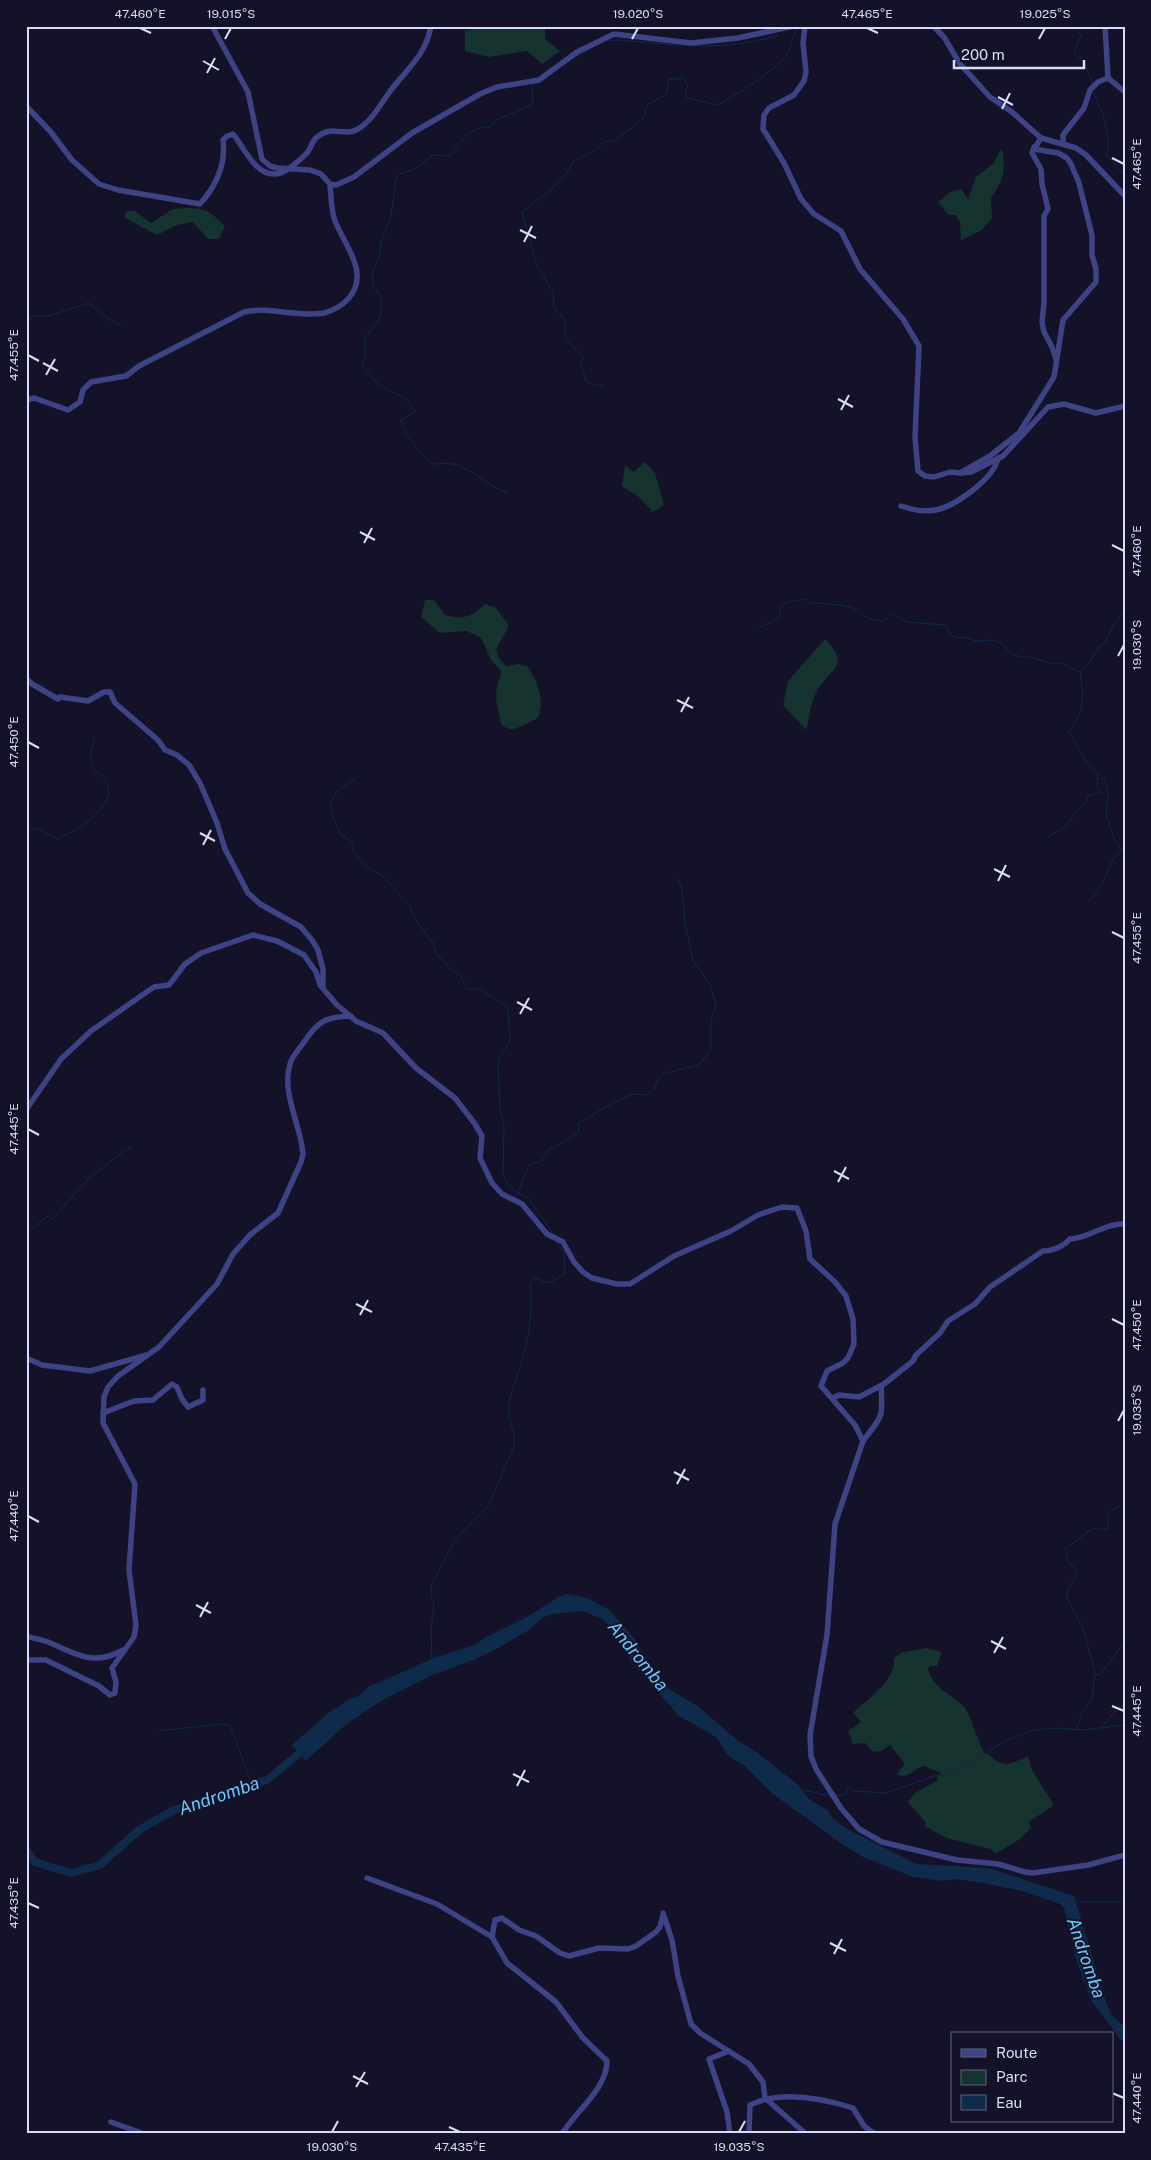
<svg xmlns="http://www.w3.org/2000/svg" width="1151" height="2160" font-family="'Public Sans',sans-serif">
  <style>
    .green { fill: #15332f }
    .water { fill: #0f2b4b }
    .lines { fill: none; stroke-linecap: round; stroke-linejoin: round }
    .stream { stroke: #0f2b4b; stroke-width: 1 }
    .river { stroke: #0f2b4b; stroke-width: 8 }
    .minor { stroke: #3e4386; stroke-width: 5.5 }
    .ticks { fill: none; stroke: #dcdbfe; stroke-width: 2 }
    .labels { text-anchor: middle; stroke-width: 4; stroke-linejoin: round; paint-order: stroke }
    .water-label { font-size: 18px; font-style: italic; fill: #6dc8fa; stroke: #131229 }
    .neatline { fill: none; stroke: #dcdbfe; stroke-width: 2 }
    .ticks-label { font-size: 12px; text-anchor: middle; fill: #dcdbfe }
  </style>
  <rect width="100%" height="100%" fill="#131229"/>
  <g class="green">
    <polygon points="483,26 549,26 545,30 545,39 560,51 542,64 527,51 489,57 465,51 465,31"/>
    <path d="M1002,148C1006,170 1004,180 991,198L992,218L982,230L961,240L960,223L956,215H949L938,202L950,192L961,189L968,199L976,177L993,164Z"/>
    <path d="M186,208C207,208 210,212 225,226L219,239H208L193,222L177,225L157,235L125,218L126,211H135L151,223L173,209Z"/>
    <polygon points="645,462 655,473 664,505 653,512 639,497 622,486 625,465 634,472"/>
    <path d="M425,600H434L445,615C464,620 471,617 485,604L496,608L509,626L496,649L499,658L506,666L519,664L528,667C538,684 545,698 538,718L513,730L502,726C497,704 492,694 502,672L491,660L481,638L467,631L440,633L421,617Z"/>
    <path d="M825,639C853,667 828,669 816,693C810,704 810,717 806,730L783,705L788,681Z"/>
    <path d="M927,1648L942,1652L937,1666H930L928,1669C935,1691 951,1693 965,1708C969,1712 979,1744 985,1754L987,1753C1005,1769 1007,1765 1028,1756L1032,1770L1054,1805L1029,1822L1031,1828L1020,1839L995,1854L991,1849L949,1839L924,1826L926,1823L908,1802L915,1793L938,1780L937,1777L941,1774L940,1772L923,1766C913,1770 907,1780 897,1774L905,1764L890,1745L881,1751L873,1752L865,1743L853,1744L848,1731L861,1722L853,1713C868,1698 896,1681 894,1658L903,1652Z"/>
  </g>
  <polygon class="water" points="568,1594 587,1598 608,1609 635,1639 654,1674 669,1689 699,1707 738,1741 754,1750 797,1784 810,1800 829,1811 831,1817 849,1830 917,1864 989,1868 1074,1896 1105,1999 1111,2014 1125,2027 1125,2045 1092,2002 1077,1962 1064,1908 1060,1904 1022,1891 984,1883 955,1879 943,1881 913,1877 863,1857 842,1844 773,1794 744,1765 729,1757 716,1737 679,1716 637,1668 617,1641 609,1625 602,1619 582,1611 552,1614 542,1618 529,1630 498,1648 473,1660 433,1675 379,1702 344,1726 306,1761 292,1745 328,1713 352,1698 357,1697 368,1687 434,1658 477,1644 484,1638 527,1617 560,1596"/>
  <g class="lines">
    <g class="stream">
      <polyline points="1034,26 1040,29 1042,26"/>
      <polyline points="1069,26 1081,35 1074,52 1085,64 1093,83"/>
      <path d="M607,41L619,40C672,44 726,53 778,35"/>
      <polyline points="572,59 590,49"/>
      <polyline points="1093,92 1103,113 1109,144 1107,155 1125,176"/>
      <polyline points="26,322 34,316 49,316 89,303 110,320 122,326"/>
      <path d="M603,385L596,386L587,382L580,363L583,357L565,338V319L554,308L553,291L537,266L522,212L550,191L565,175L575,160L593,152L604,142L614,141L637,124L644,117L647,105L667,94L668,80L684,78L688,86L685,91L687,98L718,105C739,92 773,73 787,54C791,46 793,36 797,28"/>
      <path d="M509,493C490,488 477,473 460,466C451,462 441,464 432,464C422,454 402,434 401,420L415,412C405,393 396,396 381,386C374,380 368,372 362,365L365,358V338L378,321L382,308L381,296L374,287L372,273L380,255L381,241L391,217L396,178L400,174L415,169L433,155L449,156C462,144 467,126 490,127L497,120L531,105L533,102L532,86L537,83"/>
      <path d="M758,628L779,618L780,609L785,603L805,599L810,603C823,603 836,604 849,607C864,611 865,623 885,620L892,613L907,622L945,625L950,634L957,638L964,637L976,641L993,640L1002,643L1010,653L1021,657H1031L1052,664L1061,663L1080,672"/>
      <polyline points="355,779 338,790 330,804 333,818 340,834 354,843 352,849 365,866 381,875 409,904 415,919 433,943 436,953 452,970 461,976 467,989 480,989 508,1007 510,1040 500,1057 498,1065 500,1109 504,1126 503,1175 508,1184 518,1193"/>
      <polyline points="1100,779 1105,778 1108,793 1106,816 1115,841 1125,853"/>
      <path d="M26,831L36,828L57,839C79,828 98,819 109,795C107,771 98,779 91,764C88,758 93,746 94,740"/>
      <path d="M1047,838L1065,827L1078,810L1086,803L1089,795L1102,793L1097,789L1098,774L1087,763L1069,732C1085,710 1084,698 1080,672L1087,666L1099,647L1105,643L1113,626L1125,610"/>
      <path d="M1088,902C1102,891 1105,873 1114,858C1116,854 1120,856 1121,850"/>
      <polyline points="26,1233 48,1216 52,1219 54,1217 88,1179 125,1150 133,1146"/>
      <polyline points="554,1235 528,1198 518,1193 529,1165 541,1161 550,1148 554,1148 579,1132 578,1124 614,1102 633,1094 646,1095 653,1091 657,1081 663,1074 698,1065 703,1060 711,1049 711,1021 716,1005 710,984 693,961 685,923 682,889 678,879"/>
      <path d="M432,1660L431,1632L434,1602L431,1596L432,1584L455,1540L489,1505L514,1446C516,1431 507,1419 509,1404C511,1391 517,1377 521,1364C529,1339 533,1310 530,1284L535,1278L549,1283L565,1274L564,1252L557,1243"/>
      <polyline points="1095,1674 1100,1675 1125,1641"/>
      <polyline points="1103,1726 1118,1707 1125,1706"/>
      <path d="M1076,1730L1082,1713L1092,1699L1095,1672L1083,1628L1067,1598C1066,1588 1075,1581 1077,1572L1068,1561L1065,1549L1092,1529H1108L1107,1514L1125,1502"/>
      <polyline points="158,1731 223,1724 230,1725 252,1785"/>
      <polyline points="803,1790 830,1796"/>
      <polyline points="836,1796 846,1794 848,1787 854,1791 886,1793 935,1776 949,1775 1007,1740 1034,1730 1058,1728 1082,1730 1125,1725"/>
      <polyline points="1076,1902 1125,1902"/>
    </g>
    <polyline class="river" points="26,1850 35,1862 71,1873 100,1865 139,1830 174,1810 267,1780 307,1747"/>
    <g class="minor">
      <polyline points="212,26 248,92 262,159 270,166 277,168 310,170 321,174 330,184 336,185 354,177 412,133 480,94 497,87 539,80 577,52 614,34 691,43 738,38 794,26"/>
      <polyline points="805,26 803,43 806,72 804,81 794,95 769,108 764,115 763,129 784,163 801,199 814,214 841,231 860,269 903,319 919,346 915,437 918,471 925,476 934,477 950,472 960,473 990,456 1019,433 1054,377 1063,320 1096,282 1096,269 1092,255 1092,235 1079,183 1071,164 1067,158 1058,153 1034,149 1041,138"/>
      <polyline points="933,26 944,37 960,64 990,97 1012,112 1041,138 1076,148 1086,155 1125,196"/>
      <polyline points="1105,26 1108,78"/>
      <polyline points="1108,78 1125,92"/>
      <path d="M26,106L50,131L72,160L99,184L118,190L200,204C216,186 226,164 223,140L227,136L233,134C244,147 255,176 276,174C286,173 300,160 307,153C311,148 312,141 317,137C333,124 343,137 356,130C372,122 381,103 391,90C407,69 426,55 431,26"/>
      <polyline points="1063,144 1063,135 1084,108 1090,90 1098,82 1108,78"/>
      <polyline points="1034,147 1032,153 1041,169 1042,184 1048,209 1044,216 1044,303 1042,322 1044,332 1052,347 1056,359"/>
      <path d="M26,400L34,398L68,410L80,402L83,390L91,382L126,376L139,366L244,312C270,306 298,318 324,313C335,310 342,306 349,298C370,273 345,246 335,221C331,210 331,196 330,184"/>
      <polyline points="960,473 971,472 1003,456 1048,407 1064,404 1096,413 1125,406"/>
      <path d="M901,506C913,510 927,513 940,509C959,503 994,478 998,458"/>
      <polyline points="26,678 32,684 58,699 60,697 88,701 104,692 110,692 115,703 158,740 165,750 177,755 189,765 200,783 217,823 225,849 248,893 260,904 301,927 312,940 318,950 323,969 323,988"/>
      <polyline points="26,1110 61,1059 91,1031 148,991 154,987 169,985 185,964 201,953 253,935 277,941 304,955 316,972 320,985 337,1005 356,1021 383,1033 416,1068 455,1098 475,1124 482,1136 480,1158 492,1183 502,1194 522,1204 547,1234 563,1242 574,1262 583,1272 592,1278 617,1284 630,1284 674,1256 731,1231 758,1215 782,1207 797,1208 806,1231 810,1259 835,1282 846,1296 853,1319 854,1344 848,1358 843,1363 827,1371 821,1386 855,1425 863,1441 835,1524 827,1635 810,1735 811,1756 816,1769 841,1808 859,1829 882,1842 957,1860 998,1864 1025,1872 1033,1873 1088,1865 1125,1855"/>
      <polyline points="26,1358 42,1365 90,1371 147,1355"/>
      <path d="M833,1398L839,1395L859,1397L884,1384L913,1361L916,1355L940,1333L948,1321L975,1304L990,1287L1043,1251C1052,1251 1063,1247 1070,1239C1090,1238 1104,1223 1125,1224"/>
      <polyline points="103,1413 134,1401 153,1400 172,1384 177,1387 182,1399 188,1407 203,1400 203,1390"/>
      <path d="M863,1441C883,1415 883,1418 881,1386"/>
      <path d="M26,1636C32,1638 39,1639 45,1641C75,1652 91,1668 123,1650"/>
      <path d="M26,1660H46L99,1686L110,1695L115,1693L116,1682L112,1668L134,1637L136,1625L129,1570L135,1484L103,1423L104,1397L108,1387L118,1376L159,1347L217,1284L233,1254L250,1235L278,1213L301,1162L303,1154C301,1126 281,1092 290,1064C292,1056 300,1048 304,1042C319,1020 326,1017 351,1016"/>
      <path d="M367,1878L437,1904L492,1937L507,1963L556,2002L583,2038L607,2061C607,2089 575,2112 562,2134"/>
      <polyline points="663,1913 672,1940 678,1976 691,2024 700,2033 749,2064 763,2082 765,2098 806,2134"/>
      <polyline points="492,1937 495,1920 502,1918 519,1930 536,1936 560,1953 569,1956 599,1948 628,1949 636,1946 656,1932 660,1927 663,1915"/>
      <polyline points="729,2051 709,2059 727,2112 730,2134"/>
      <polyline points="111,2122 144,2134"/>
      <path d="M749,2134L750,2105C781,2090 821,2098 853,2108L864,2126L875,2134"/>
    </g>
  </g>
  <path class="ticks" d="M140,28L151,33M867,28L878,33M225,39L231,28M632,39L638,28M1039,39L1045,28M203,61L219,70M207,73L215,58M998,97L1013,105M1002,109L1010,93M1112,158L1124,164M520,230L536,238M524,242L532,226M28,355L39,361M43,363L58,371M46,375L55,359M838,399L853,407M841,410L849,395M360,532L375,540M364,543L372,528M1112,545L1124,551M1118,656L1124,645M677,700L693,708M681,712L689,697M28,742L39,748M200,833L215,841M203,845L211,830M994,869L1010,877M998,881L1006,865M1112,932L1124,938M517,1002L532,1010M520,1014L529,998M28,1129L39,1135M834,1171L849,1179M838,1182L846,1167M356,1304L372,1312M360,1315L368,1300M1112,1319L1124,1325M1118,1421L1124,1410M674,1472L689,1480M677,1484L685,1469M28,1516L39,1522M196,1605L211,1613M200,1617L208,1602M991,1641L1006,1649M994,1653L1003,1637M1112,1706L1124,1711M513,1774L529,1782M517,1786L525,1770M28,1903L39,1908M830,1943L846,1951M834,1954L842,1939M353,2076L368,2084M356,2087L365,2072M1112,2093L1124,2098M449,2127L460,2132M332,2132L338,2121M739,2132L745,2121"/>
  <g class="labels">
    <g class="water-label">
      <text transform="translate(638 1656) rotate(51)" y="6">Andromba</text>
      <text transform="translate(219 1796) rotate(-19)" y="6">Andromba</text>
      <text transform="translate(1086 1958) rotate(71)" y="6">Andromba</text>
    </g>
  </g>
  <rect width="1151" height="2160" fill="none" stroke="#131229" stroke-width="55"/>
  <rect x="951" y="2032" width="162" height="90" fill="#131229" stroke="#63627e"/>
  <rect x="961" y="2049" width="25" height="8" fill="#3e4386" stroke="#63627e"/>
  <text x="996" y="2058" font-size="15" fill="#dcdbfe">Route</text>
  <rect x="961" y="2070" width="25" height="15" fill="#15332f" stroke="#63627e"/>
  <text x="996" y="2082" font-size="15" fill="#dcdbfe">Parc</text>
  <rect x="961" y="2095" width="25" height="15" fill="#0f2b4b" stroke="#63627e"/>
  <text x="996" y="2108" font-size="15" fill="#dcdbfe">Eau</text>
  <path d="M954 60v8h130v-8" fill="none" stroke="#dcdbfe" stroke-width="2.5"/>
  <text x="961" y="60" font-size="15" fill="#dcdbfe" stroke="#131229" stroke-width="4" paint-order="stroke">200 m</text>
  <rect x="28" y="28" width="1096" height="2104" class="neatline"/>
  <g class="ticks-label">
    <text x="140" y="18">47.460°E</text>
    <text x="231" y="18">19.015°S</text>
    <text x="638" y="18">19.020°S</text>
    <text x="867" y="18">47.465°E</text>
    <text x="1045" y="18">19.025°S</text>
    <text transform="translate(1137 164) rotate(-90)" y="4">47.465°E</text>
    <text transform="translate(14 355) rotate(-90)" y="4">47.455°E</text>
    <text transform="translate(1137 551) rotate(-90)" y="4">47.460°E</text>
    <text transform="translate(1137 645) rotate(-90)" y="4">19.030°S</text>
    <text transform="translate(14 742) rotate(-90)" y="4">47.450°E</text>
    <text transform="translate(1137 938) rotate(-90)" y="4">47.455°E</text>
    <text transform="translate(14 1129) rotate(-90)" y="4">47.445°E</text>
    <text transform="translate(1137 1325) rotate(-90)" y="4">47.450°E</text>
    <text transform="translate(1137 1410) rotate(-90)" y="4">19.035°S</text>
    <text transform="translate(14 1516) rotate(-90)" y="4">47.440°E</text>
    <text transform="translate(1137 1711) rotate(-90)" y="4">47.445°E</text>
    <text transform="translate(14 1903) rotate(-90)" y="4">47.435°E</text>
    <text transform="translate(1137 2098) rotate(-90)" y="4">47.440°E</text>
    <text x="332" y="2151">19.030°S</text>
    <text x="460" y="2151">47.435°E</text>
    <text x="739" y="2151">19.035°S</text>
  </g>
</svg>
